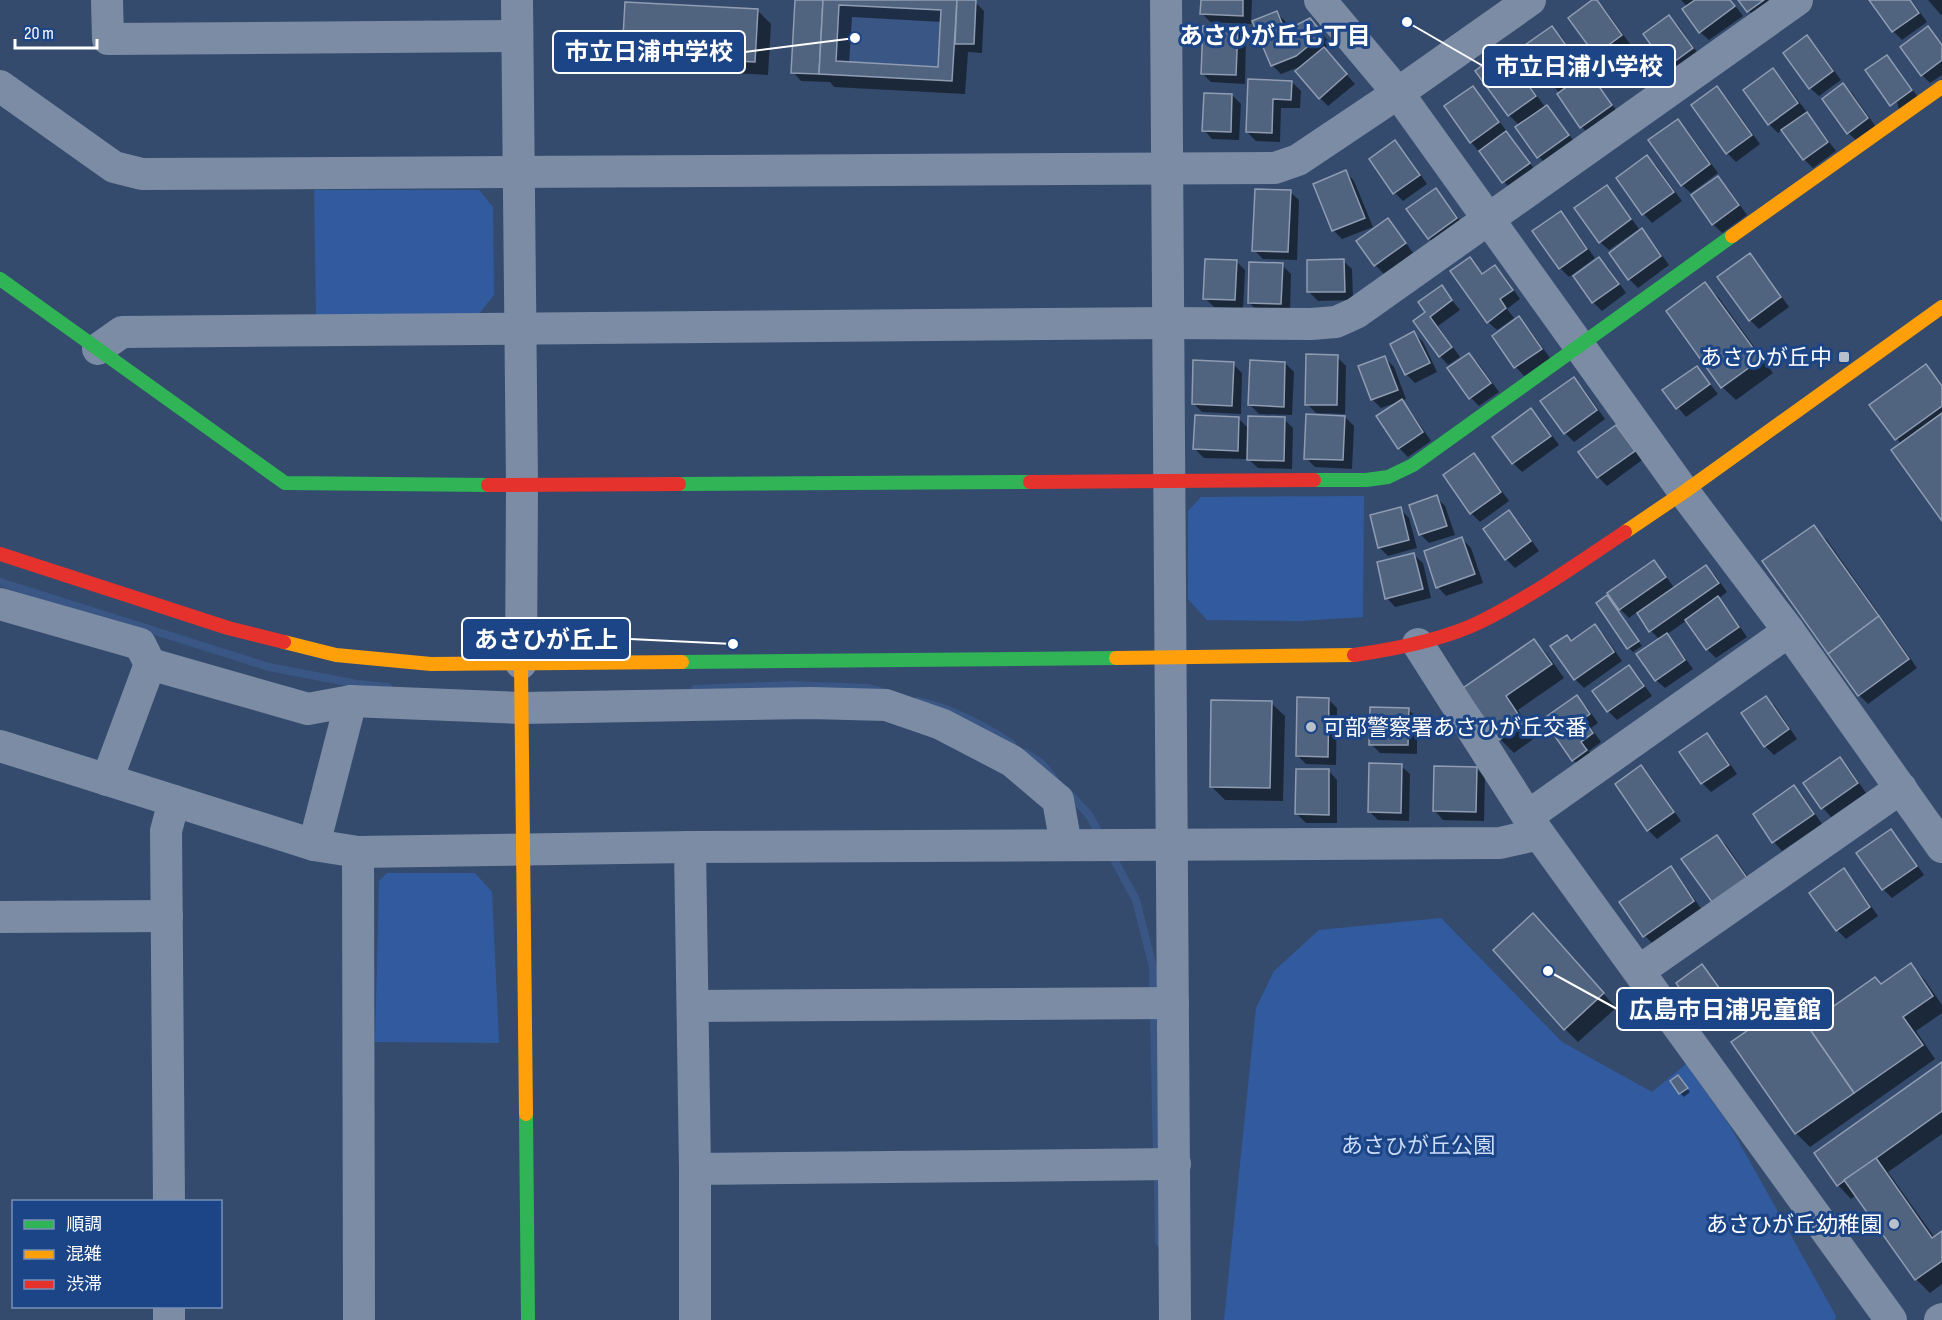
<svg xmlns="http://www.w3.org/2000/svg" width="1942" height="1320" font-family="'Sofia Sans Condensed','Noto Sans JP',sans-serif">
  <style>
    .green { fill: #315b9e }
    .water { fill: #395685 }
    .shadow { fill: #0007; fill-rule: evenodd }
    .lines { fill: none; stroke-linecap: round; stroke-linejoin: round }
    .stream { stroke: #395685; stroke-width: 8 }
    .building { fill: #50637f; stroke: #8f9cb2; stroke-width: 1.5; fill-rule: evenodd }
    .street { stroke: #7b8ca4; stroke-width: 32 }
    .fast { stroke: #30b455; stroke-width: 14 }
    .slow { stroke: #ff9f0a; stroke-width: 14 }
    .jam { stroke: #e5322d; stroke-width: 14 }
    .poi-dot { fill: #b8c0cc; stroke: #1c4587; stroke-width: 2 }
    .labels { text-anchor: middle; stroke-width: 6; stroke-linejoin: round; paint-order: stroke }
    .poi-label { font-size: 22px; fill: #fff; stroke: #1c4587; text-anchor: end }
    .park-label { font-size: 22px; fill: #cadcf8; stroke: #1c4587 }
    .neighbourhood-label { font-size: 24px; font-weight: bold; fill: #fff; stroke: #1c4587 }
    .leader { fill: none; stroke: #fff; stroke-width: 2 }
    .callout-dot { fill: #fff; stroke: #1c4587; stroke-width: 2 }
    .callout { fill: #1c4587; stroke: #fff; stroke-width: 2 }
    .callout-label { font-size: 24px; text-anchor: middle; font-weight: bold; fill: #fff }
  </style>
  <rect width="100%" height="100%" fill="#344b6e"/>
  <g class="green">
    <polygon points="314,190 479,190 493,207 494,295 477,316 316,316"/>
    <polygon points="1364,496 1363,617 1300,621 1207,620 1188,599 1188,511 1201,497"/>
    <polygon points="387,873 475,873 492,892 499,1043 375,1042 379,881"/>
    <polygon points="1441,918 1562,1042 1652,1092 1686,1064 1730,1126 1836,1316 1835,1320 1224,1320 1256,1008 1274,971 1319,930"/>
  </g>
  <polygon class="water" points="839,5 941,10 938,67 836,61"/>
  <g class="shadow">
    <path d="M797,0H939L975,2L984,11L982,53L968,52L965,94L834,87L830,82L801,81L793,72ZM852,17L942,22L939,69L849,64Z"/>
    <polygon points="1202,0 1252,0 1251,24 1210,22 1202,13"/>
    <polygon points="1595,0 1604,8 1630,44 1604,63 1596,54"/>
    <polygon points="1681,0 1731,0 1743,16 1709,40 1700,32 1688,7"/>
    <polygon points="1740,0 1785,0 1757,20"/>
    <polygon points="1871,0 1911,0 1927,22 1902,40 1893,31"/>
    <polygon points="1928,0 1942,0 1942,14 1941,15"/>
    <polygon points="757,10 771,24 768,75 637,68 624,54"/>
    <polygon points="1277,13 1286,22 1289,30 1318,29 1331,44 1324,49 1355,84 1328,106 1320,98 1304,65 1281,74 1272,65"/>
    <polygon points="1669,17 1678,25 1701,58 1677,75 1668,66 1645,34"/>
    <polygon points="1552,28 1561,36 1587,74 1596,82 1619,114 1590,135 1582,127 1560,93 1550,83 1525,47"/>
    <polygon points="1928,28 1942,44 1942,75 1930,83 1922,75"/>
    <polygon points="1237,29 1246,37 1245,84 1211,82 1202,73"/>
    <polygon points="1807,37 1816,46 1841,80 1819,96 1810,88"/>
    <polygon points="1503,52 1512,61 1545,107 1547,107 1555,115 1576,144 1547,165 1539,157 1520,126 1509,115"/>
    <polygon points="1886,57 1895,65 1920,100 1900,114"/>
    <polygon points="1773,70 1782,79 1836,151 1813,168 1804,159 1783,129 1778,133 1769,124"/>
    <polygon points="1250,81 1292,82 1301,91 1300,108 1281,108 1280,142 1256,141 1247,132"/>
    <polygon points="1843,85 1852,93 1876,127 1857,141 1848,133"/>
    <polygon points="1473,88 1482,97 1507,132 1506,133 1515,142 1537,173 1512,191 1471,142 1446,107"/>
    <polygon points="1717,88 1726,97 1760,144 1736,162 1727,153"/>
    <polygon points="1232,95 1241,104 1239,140 1212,139 1204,130"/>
    <polygon points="1678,121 1687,130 1718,173 1691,193 1682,185"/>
    <polygon points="1395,142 1404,151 1427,184 1403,201 1395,193"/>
    <polygon points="1647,157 1656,165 1682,201 1652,223 1644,214"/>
    <polygon points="1346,172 1354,181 1373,227 1342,239 1333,230"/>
    <polygon points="1718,178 1727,187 1747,215 1722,233 1713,224 1693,196"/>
    <polygon points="1606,187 1615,196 1639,229 1609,250 1600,242"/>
    <polygon points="1436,190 1444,199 1465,227 1438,246 1429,238"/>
    <polygon points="1290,192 1299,200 1297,260 1263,259 1254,250"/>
    <polygon points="1561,213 1569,222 1595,258 1569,277 1560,268"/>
    <polygon points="1387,220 1396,229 1413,253 1384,274 1375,265"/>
    <polygon points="1642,230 1650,239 1669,265 1638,288 1629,279"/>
    <polygon points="1750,255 1758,264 1789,307 1759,329 1750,320"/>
    <polygon points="1470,259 1484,275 1495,267 1504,276 1520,299 1507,309 1514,318 1497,330 1488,322"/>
    <polygon points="1599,259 1608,267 1626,293 1602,311 1593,302"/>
    <polygon points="1236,261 1245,270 1243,309 1214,307 1205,298"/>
    <polygon points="1343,261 1352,269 1353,300 1318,301 1309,292"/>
    <polygon points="1282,265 1291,274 1290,312 1258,311 1249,303"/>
    <polygon points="1705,284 1719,298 1773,373 1736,400 1722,387"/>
    <polygon points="1441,287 1460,310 1438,326 1460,357 1448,365 1440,356 1427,313"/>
    <polygon points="1519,318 1528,327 1550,358 1524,376 1516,367 1494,337"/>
    <polygon points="1414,333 1423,342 1437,372 1415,383 1406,374"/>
    <polygon points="1469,355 1478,363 1499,392 1479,406 1471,398"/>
    <polygon points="1337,357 1346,366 1345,414 1316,413 1307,404"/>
    <polygon points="1385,358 1394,367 1406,399 1401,401 1410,410 1431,441 1408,457 1399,448 1398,402 1381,408 1372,399"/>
    <polygon points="1285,363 1294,372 1292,415 1259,414 1250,405"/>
    <polygon points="1233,364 1242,373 1241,414 1202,412 1193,403"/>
    <polygon points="1926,366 1942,385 1942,519 1901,444 1872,405"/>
    <polygon points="1696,367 1718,394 1686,417 1664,391"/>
    <polygon points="1574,379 1583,388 1605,419 1574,442 1565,433"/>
    <polygon points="1531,410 1540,419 1559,445 1522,472 1513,463 1494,437"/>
    <polygon points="1345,417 1354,426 1352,469 1315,467 1306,458"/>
    <polygon points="1238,418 1249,429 1284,419 1293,428 1292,469 1258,468 1246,457 1246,459 1204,458 1195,449"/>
    <polygon points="1616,427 1625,436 1642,460 1607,486 1598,477"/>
    <polygon points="1474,455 1482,464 1509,501 1480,522 1471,513"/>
    <polygon points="1436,497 1445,506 1455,535 1429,543 1420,534"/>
    <polygon points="1400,509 1409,518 1417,548 1388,556 1379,547"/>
    <polygon points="1509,512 1518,521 1539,551 1515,568 1506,559"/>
    <polygon points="1814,527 1827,540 1917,668 1868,704 1859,695"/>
    <polygon points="1462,539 1471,548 1483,583 1446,596 1438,587"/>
    <polygon points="1414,555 1423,563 1431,598 1395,607 1387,598"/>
    <polygon points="1654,562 1662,571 1675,589 1706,567 1715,575 1727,592 1718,599 1726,607 1747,637 1716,658 1707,649 1687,620 1666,635 1675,644 1693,669 1665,688 1656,680 1660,640 1651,631 1637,612 1629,618 1620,609"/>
    <polygon points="1611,601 1642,646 1633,652 1629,648"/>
    <polygon points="1595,626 1604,635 1622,661 1584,688 1575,679 1552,647 1572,642"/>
    <polygon points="1534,641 1547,654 1564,678 1518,710 1536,737 1514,753 1500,739 1465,688"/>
    <polygon points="1629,667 1638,676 1652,696 1617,720 1608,711 1594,691"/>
    <polygon points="1577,697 1586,706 1598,723 1591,728 1601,742 1589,751 1595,760 1582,768 1573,760"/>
    <polygon points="1766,698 1775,706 1797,739 1774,755 1765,746"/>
    <polygon points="1328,699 1337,708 1336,765 1306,764 1297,755"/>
    <polygon points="1271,703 1285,716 1283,801 1225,800 1211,786"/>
    <polygon points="1408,709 1417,718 1417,754 1380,753 1371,744"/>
    <polygon points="1707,735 1716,744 1737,774 1711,792 1702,783"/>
    <polygon points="1840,759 1849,768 1866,793 1831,817 1823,808 1805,783"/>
    <polygon points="1401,766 1410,774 1409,821 1378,820 1369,811"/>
    <polygon points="1641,767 1650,776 1681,821 1657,839 1648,830"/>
    <polygon points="1476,768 1485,777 1484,821 1443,820 1435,811"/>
    <polygon points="1329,771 1337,780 1337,823 1306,823 1297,814"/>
    <polygon points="1794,787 1803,796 1822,824 1782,851 1774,842 1755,815"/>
    <polygon points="1891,831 1899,840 1924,875 1892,898 1883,889 1858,854"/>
    <polygon points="1717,837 1726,845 1755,887 1684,859"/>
    <polygon points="1670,868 1679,877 1702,910 1653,944 1645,936"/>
    <polygon points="1843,870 1852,879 1878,916 1846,939 1837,930"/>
    <polygon points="1547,929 1616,1008 1578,1042 1565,1029"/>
    <polygon points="1911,965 1924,979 1942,1005 1942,1013 1916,1031 1935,1059 1810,1147 1796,1133 1733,1043 1790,1003 1809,1025 1882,985"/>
    <polygon points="1702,966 1711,975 1735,1010 1710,1027 1701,1018 1678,984"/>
    <polygon points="1942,1063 1942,1134 1888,1172 1935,1238 1942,1233 1942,1284 1930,1293 1916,1279 1856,1195 1851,1199 1838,1185"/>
    <polygon points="1682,1081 1690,1092 1684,1097 1680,1093"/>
  </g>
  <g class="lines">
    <g class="stream">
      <polyline points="0,582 269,667 357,684 388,687"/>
      <polyline points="695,689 790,685 869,688 880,691"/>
      <path d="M918,701C953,709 983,725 1012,744"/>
      <polyline points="1025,753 1041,763 1054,778"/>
      <polyline points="1067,791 1089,815 1102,839"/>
      <polyline points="1110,852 1136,900 1153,967 1157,1158"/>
      <polyline points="1158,1170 1159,1242"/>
    </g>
  </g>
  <g class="building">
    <polygon points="795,0 823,0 819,74 791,73"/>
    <path d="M823,0H957L952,81L819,74ZM839,5L941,10L938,67L836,61Z"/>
    <polygon points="957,0 976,0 974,44 955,44"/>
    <polygon points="1201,0 1243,0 1243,16 1200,14"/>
    <polygon points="1592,0 1597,0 1622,35 1595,55 1568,18"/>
    <polygon points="1695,0 1730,0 1735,6 1699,33 1682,9"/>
    <polygon points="1738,0 1764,0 1747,12"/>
    <polygon points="1869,0 1910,0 1919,13 1892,32"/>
    <polygon points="625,2 758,9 755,62 622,55"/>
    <polygon points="1277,11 1285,31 1310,18 1323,34 1296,56 1271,66 1252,21"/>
    <polygon points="1669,15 1693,48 1667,67 1643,34"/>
    <polygon points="1203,26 1238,27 1236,75 1201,74"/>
    <polygon points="1552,26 1579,63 1549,84 1522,47"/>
    <polygon points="1928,26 1942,45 1942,60 1921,76 1900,47"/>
    <polygon points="1807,35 1833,71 1809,89 1783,53"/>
    <polygon points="1324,47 1347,74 1319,99 1295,71"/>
    <polygon points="1503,50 1536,96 1508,116 1475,71"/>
    <polygon points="1887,55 1912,90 1890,106 1865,70"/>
    <polygon points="1773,68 1798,103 1768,125 1743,90"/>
    <polygon points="1588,71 1612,105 1580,128 1557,94"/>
    <polygon points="1248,79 1292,81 1291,100 1273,99 1272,133 1246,132"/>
    <polygon points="1843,83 1868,118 1847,134 1822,99"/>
    <polygon points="1473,86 1499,122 1470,143 1444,106"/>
    <polygon points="1717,86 1752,135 1726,154 1691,105"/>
    <polygon points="1204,93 1232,94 1231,132 1202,131"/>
    <polygon points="1547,105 1569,135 1537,158 1515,127"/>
    <polygon points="1807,112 1828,142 1803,160 1781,130"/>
    <polygon points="1678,119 1710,164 1681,186 1648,140"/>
    <polygon points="1506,131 1530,163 1502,183 1479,151"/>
    <polygon points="1395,140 1420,175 1393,194 1369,159"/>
    <polygon points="1647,155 1674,192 1642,215 1616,178"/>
    <polygon points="1346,170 1365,218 1332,231 1313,184"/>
    <polygon points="1718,176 1739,205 1712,225 1691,195"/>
    <polygon points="1607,185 1631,219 1599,243 1574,208"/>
    <polygon points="1436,188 1457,218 1428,239 1406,209"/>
    <polygon points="1255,189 1291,190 1288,252 1252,251"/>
    <polygon points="1561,211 1587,249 1559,269 1532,231"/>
    <polygon points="1388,218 1406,243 1374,266 1356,241"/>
    <polygon points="1642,228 1661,256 1628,280 1609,253"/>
    <polygon points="1750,253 1781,297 1749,321 1717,277"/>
    <polygon points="1470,257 1482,274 1495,265 1513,290 1500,299 1506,308 1487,323 1450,271"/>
    <polygon points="1599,257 1619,284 1592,303 1573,276"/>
    <polygon points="1205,259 1237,260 1235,300 1203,299"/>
    <polygon points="1344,259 1345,292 1307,292 1307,260"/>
    <polygon points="1249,262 1283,263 1281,304 1248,303"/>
    <polygon points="1705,282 1761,359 1721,388 1666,311"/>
    <polygon points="1442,285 1452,300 1430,317 1452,347 1439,357 1413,321 1425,312 1418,302"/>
    <polygon points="1519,316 1542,349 1514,368 1492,336"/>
    <polygon points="1414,331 1430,363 1405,375 1390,344"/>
    <polygon points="1469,353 1491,383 1469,399 1447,368"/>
    <polygon points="1306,354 1338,355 1337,405 1305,405"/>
    <polygon points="1385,356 1398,390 1371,400 1358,366"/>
    <polygon points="1193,360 1234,362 1232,406 1192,404"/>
    <polygon points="1250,360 1285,362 1284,407 1248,405"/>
    <polygon points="1926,364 1942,386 1942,406 1895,440 1869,405"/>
    <polygon points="1697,366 1710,384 1676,409 1662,390"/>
    <polygon points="1574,377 1597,410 1564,434 1540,401"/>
    <polygon points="1402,399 1423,432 1398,449 1376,416"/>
    <polygon points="1531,408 1551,436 1512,464 1492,437"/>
    <polygon points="1942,413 1942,521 1891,450"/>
    <polygon points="1306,414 1345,416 1343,460 1304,459"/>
    <polygon points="1195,415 1239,417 1238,451 1193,449"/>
    <polygon points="1248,416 1285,417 1284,461 1247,460"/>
    <polygon points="1616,425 1635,451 1597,478 1578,452"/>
    <polygon points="1474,453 1501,492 1470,514 1443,475"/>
    <polygon points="1437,495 1447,526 1419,535 1409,505"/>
    <polygon points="1401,507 1409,540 1378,548 1370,515"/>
    <polygon points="1509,510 1531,541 1505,560 1483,529"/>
    <polygon points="1814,525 1879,616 1828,654 1762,561"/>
    <polygon points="1462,537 1475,574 1436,588 1424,551"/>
    <polygon points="1414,553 1423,589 1385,599 1377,562"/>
    <polygon points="1654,560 1666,577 1619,610 1607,593"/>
    <polygon points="1706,565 1719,583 1649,632 1637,613"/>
    <polygon points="1607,595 1639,641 1627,649 1596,603"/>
    <polygon points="1718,596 1739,627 1706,650 1685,620"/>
    <polygon points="1879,616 1909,659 1858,696 1828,654"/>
    <polygon points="1595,624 1614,652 1574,680 1550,646 1567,635 1571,641"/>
    <polygon points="1667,633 1685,660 1655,681 1636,654"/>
    <polygon points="1534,639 1552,664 1506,696 1524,723 1499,740 1463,688"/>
    <polygon points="1629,665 1644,686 1607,712 1592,691"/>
    <polygon points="1577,695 1590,714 1583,719 1593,733 1581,742 1587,750 1572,761 1543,719"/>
    <polygon points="1766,696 1789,729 1764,747 1741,713"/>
    <polygon points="1297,697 1329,698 1328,757 1296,756"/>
    <polygon points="1211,700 1272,701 1270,788 1210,787"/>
    <polygon points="1370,707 1409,708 1408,745 1369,745"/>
    <polygon points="1707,733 1729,765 1701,784 1679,752"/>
    <polygon points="1840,757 1858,783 1821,809 1803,783"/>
    <polygon points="1369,763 1402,764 1401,813 1368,812"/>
    <polygon points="1641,765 1674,812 1647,831 1615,784"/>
    <polygon points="1434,766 1477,767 1476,812 1433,811"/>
    <polygon points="1296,769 1329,769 1329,815 1295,814"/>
    <polygon points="1794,785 1814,814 1772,843 1753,814"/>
    <polygon points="1891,829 1917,866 1882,890 1856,853"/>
    <polygon points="1717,835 1747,878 1712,902 1681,859"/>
    <polygon points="1671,866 1694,901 1643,937 1619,902"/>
    <polygon points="1844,868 1870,907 1836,931 1809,893"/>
    <polygon points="1533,913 1604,993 1564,1030 1493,950"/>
    <polygon points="1911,963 1933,996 1903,1017 1923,1045 1854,1093 1807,1025 1875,977 1881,984"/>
    <polygon points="1702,964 1728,1000 1700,1019 1676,983"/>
    <polygon points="1790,1001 1854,1093 1795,1134 1731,1042"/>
    <polygon points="1942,1062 1942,1111 1837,1186 1814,1153"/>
    <polygon points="1678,1075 1688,1088 1679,1094 1670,1081"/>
    <polygon points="1876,1158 1932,1238 1942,1231 1942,1261 1915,1280 1844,1180"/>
  </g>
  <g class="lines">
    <g class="street">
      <polyline points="107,0 108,39 517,36"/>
      <polyline points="517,0 522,485 521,663"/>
      <polyline points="1166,0 1175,1320"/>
      <polyline points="1320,0 1398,93 1684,492 1789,631 1942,847"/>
      <polyline points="0,86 114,167 142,174 1275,168 1298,160 1398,93 1530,0"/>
      <polyline points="98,349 122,332 1169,323 1311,324 1336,322 1356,313 1797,0"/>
      <polyline points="0,604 140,644 150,664 308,709 351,701 522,708 811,703 886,705 941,724 1012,761 1058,800 1066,845"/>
      <polyline points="1418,644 1539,834 1891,1320"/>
      <polyline points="0,746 314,845 358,852 690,847 1500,843 1539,834"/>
      <polyline points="107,780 150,664"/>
      <polyline points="1528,816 1789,631"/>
      <polyline points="314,845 351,701"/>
      <polyline points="690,847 695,1169 695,1320"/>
      <polyline points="358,852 359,1320"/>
      <polyline points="0,917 167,916"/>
      <polyline points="1639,971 1901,788"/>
      <polyline points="693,1006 1173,1003"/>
      <polyline points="695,1169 1175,1164"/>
      <polyline points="169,1202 166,831 174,801"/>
      <polyline points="169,1306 169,1320"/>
      <polyline points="1940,1320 1942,1319"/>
    </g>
    <g class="fast">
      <polyline points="0,279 285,483 488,485"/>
      <polyline points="1314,480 1366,480 1388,477 1413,465 1732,236"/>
      <polyline points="679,484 1030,482"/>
      <polyline points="682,662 1116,658"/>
      <polyline points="526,1114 528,1320"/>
    </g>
    <g class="slow">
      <polyline points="1732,236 1942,87"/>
      <polyline points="1625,532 1684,492 1942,307"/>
      <polyline points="284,642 336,655 431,664 682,662"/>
      <polyline points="1116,658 1354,655"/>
      <polyline points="521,663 526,1114"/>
    </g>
    <g class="jam">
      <polyline points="1030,482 1314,480"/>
      <polyline points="488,485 679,484"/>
      <polyline points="0,554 228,628 284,642"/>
      <path d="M1354,655C1396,649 1444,640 1482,621C1532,596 1579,563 1625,532"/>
    </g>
  </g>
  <g class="poi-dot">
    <rect x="1838" y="351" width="12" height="12" rx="3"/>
    <circle cx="1311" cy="727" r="6"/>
    <circle cx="1894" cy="1224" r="6"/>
  </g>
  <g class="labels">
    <g class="poi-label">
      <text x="1832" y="365">あさひが丘中</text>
      <text x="1323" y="735" text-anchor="start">可部警察署あさひが丘交番</text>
      <text x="1882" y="1232">あさひが丘幼稚園</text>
    </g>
    <g class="park-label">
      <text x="1418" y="1153">あさひが丘公園</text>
    </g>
    <g class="neighbourhood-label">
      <text x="1275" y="44">あさひが丘七丁目</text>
    </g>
  </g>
  <path class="leader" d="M855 38L745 52M1407 22L1483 66M733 644L630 639M1548 971L1617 1009"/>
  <g class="callout-dot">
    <circle cx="855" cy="38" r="6"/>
    <circle cx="1407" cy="22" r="6"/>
    <circle cx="733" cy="644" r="6"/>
    <circle cx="1548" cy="971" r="6"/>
  </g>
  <g class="callout">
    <rect x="553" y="31" width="192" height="42" rx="6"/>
    <rect x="1483" y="45" width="192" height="42" rx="6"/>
    <rect x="462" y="618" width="168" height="42" rx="6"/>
    <rect x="1617" y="988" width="216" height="42" rx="6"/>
  </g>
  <g class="callout-label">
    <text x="649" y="60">市立日浦中学校</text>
    <text x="1579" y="75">市立日浦小学校</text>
    <text x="546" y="648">あさひが丘上</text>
    <text x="1725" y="1018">広島市日浦児童館</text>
  </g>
  <rect x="12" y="1200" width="210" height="108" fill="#1c4587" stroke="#778fb7" stroke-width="1.5"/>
  <rect x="24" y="1220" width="30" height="9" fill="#30b455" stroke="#778fb7" stroke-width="1.5"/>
  <text x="66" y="1230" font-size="18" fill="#ffffff">順調</text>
  <rect x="24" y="1250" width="30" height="9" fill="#ff9f0a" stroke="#778fb7" stroke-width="1.5"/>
  <text x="66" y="1260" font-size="18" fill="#ffffff">混雑</text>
  <rect x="24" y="1280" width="30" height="9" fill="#e5322d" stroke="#778fb7" stroke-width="1.5"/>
  <text x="66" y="1290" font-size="18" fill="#ffffff">渋滞</text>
  <path d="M15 39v9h82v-9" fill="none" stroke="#ffffff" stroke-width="3"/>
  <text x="24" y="39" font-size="18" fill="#ffffff" stroke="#1c4587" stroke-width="4.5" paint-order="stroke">20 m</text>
</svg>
